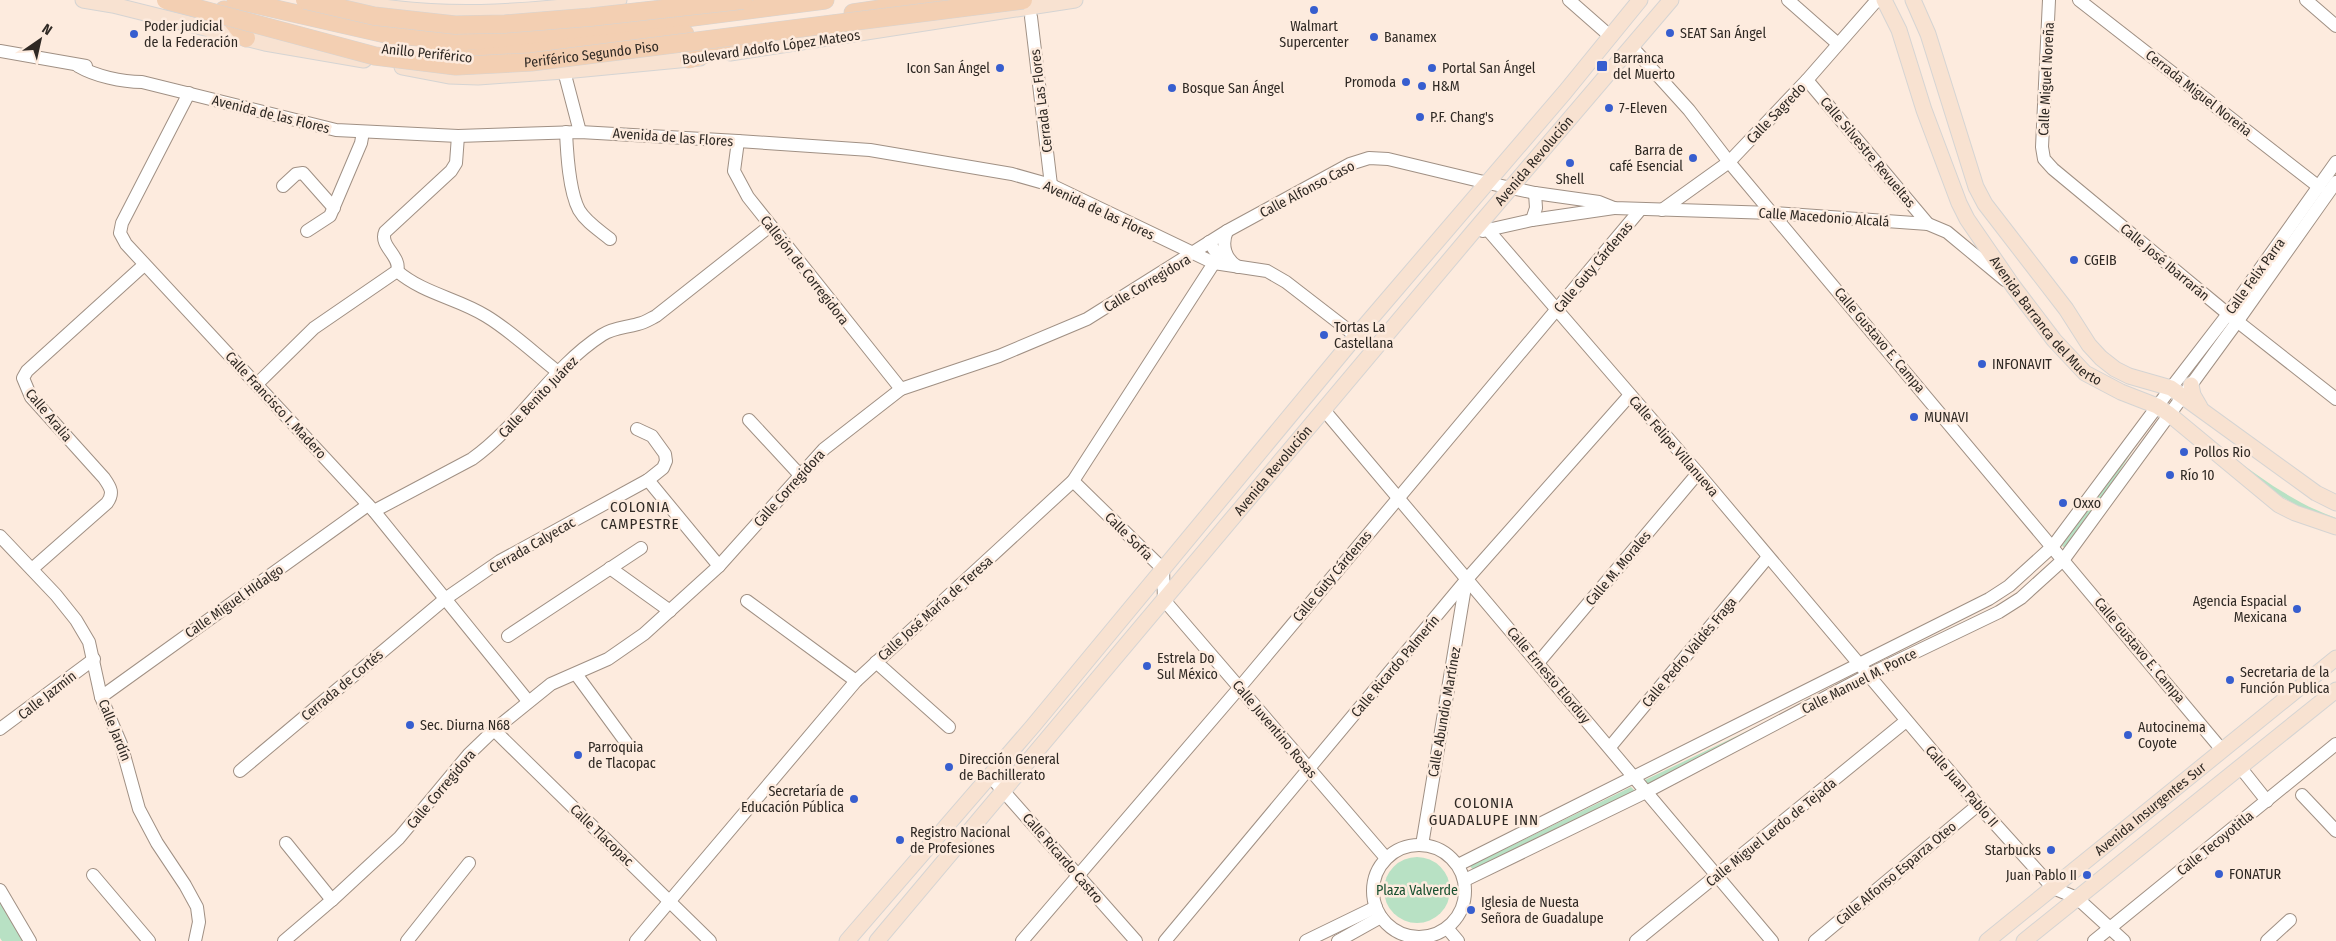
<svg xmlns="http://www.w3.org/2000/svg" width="2336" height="941" font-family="'Fira Sans Condensed',sans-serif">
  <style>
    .green { fill: #b8e1c4 }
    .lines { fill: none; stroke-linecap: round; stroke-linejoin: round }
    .minor-casing { stroke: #a09084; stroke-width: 14 }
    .major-casing { stroke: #d5d4d3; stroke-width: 17 }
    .highway-casing { stroke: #d5d4d3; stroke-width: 19 }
    .minor { stroke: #fff; stroke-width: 12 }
    .major { stroke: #f8e2d1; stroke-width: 15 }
    .highway { stroke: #f3cfb2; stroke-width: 18 }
    .highway-bridge-casing { stroke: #d5d4d3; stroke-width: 19; stroke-linecap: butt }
    .highway-bridge { stroke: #f3cfb2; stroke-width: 18 }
    .poi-dot { fill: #375ecf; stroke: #fdebde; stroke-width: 2 }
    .labels { text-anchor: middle; stroke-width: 5; stroke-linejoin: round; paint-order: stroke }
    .poi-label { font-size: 14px; fill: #2f2924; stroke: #fdebde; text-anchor: start }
    .street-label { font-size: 14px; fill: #2f2924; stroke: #fdebde }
    .park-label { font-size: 14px; fill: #185030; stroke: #fdebde }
    .neighbourhood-label { font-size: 15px; letter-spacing: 1px; fill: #2f2924; stroke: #fdebde }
  </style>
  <rect width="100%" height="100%" fill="#fdebde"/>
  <g class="green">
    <path d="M2178,415C2228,452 2277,497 2336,518V522L2330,524L2268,489Z"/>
    <polygon points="2141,423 2147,428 2069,550 2062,546"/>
    <polygon points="1860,677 1649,786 1645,780"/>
    <polygon points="1631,787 1636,792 1473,870 1470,866"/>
    <circle cx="1417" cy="890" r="33"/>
    <polygon points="0,888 32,941 2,941 0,938"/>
  </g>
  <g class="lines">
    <defs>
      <g id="minor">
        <polyline points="1569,0 1610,36"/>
        <polyline points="1788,0 1838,44"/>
        <polyline points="2049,0 2042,147 2044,159 2053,169 2228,314 2336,399"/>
        <polyline points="2079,0 2319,187"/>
        <polyline points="2306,0 2336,26"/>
        <polyline points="1031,17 1051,185"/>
        <polyline points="1632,47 1689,110 1729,162 2222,750"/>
        <polyline points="0,51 86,66"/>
        <path d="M78,66C95,76 122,82 142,82L336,130L458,136L580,132L738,141L870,150L1012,174L1051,185L1214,263L1267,271L1286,282L1374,350"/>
        <polyline points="564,71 580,132"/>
        <polyline points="1807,80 1928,224"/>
        <polyline points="189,93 122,223 120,233 126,244 374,511 528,701"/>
        <path d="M566,132C567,154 569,191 579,210C586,222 599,230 610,239"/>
        <polyline points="738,141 734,171 748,197 901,389"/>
        <polyline points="283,186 296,174 303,173 334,208"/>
        <polyline points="1662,210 1729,162 1807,80 1877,0"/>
        <polyline points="1532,220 1536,208 1535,193"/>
        <polyline points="1488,230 1698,473 1978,805 2053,888 2077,898 2124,941"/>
        <polyline points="307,231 330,216 361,143 363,132"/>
        <path d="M1227,231C1221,245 1225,259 1238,267"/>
        <polyline points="1483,231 1532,220 1614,208"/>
        <path d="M397,271C424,294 457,298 486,316C511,331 535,354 558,372"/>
        <path d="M257,384L314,328L397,271C402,257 379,246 385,232L451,171L456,163L458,136"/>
        <polyline points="1324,410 1772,941"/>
        <polyline points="749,420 799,474"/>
        <polyline points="648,480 719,566"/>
        <polyline points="1073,481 1163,569 1164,600 1386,858"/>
        <path d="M374,511L472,459C521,424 551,368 602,335C615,327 625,328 638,324C644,323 650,319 656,316L770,226"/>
        <polyline points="0,536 56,595 76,620 89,642 101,697 121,744 139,809 157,843 185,885 197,907 199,922 195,941"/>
        <polyline points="610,568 670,611"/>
        <path d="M32,569L107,503C114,493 111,488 104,478L31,397L23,378L27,371L144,265"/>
        <polyline points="747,601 856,681"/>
        <polyline points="508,636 641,548"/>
        <polyline points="876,662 949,727"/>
        <polyline points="1538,663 1698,473"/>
        <polyline points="576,674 628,745"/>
        <polyline points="101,697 368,505"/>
        <polyline points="0,729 94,659"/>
        <polyline points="494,730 710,941"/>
        <polyline points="1610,747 1768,557"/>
        <polyline points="2240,767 2267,801"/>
        <polyline points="240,771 445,599 500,561 648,480 663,468 666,461 665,454 652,436 637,429"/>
        <polyline points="990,776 1136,941"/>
        <polyline points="2302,795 2336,831"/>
        <polyline points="286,843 332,900"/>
        <circle cx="1419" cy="891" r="46"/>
        <polyline points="1422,845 1466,581"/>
        <polyline points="1458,865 1989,599 2009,586 2053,546 2171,388 2228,314 2336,162"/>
        <polyline points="93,875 149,941"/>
        <polyline points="1465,880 1646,792 1868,675 1999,612 2021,598 2064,559 2237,322 2336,182"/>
        <polyline points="0,890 30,941"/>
        <polyline points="1447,928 1458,941"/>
        <polyline points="284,941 332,900 399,838 469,754 494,730 551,684 608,659 644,634 719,566 824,449 901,389 999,356 1087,319 1227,231 1350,164 1369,158 1388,159 1488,183 1535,193 1599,202 1614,208 1773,213 1928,224 1947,232 2005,280"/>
        <polyline points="407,941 469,863"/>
        <polyline points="636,941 856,681 1073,481 1214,263 1217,254 1209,242"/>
        <polyline points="1022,941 1240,687 1640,210"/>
        <polyline points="1165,941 1467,579 1630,395"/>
        <polyline points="1306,941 1376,907"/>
        <polyline points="1338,941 1381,917"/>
        <polyline points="1636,941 1906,721"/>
        <polyline points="1815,941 1978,805"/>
        <polyline points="2094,941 2336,744"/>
        <polyline points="2267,941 2290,920"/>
      </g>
      <g id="major">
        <polyline points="83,0 113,5 265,43 364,60"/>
        <path d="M344,0C435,20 527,13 619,0"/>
        <path id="s1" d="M1884,0L1899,30L1924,110L1959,203L1967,219L2013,286L2054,340L2085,373L2121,392L2157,406L2169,414L2279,505L2295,513L2336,527"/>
        <polyline points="1913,0 1928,34 1976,187 1985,204 2066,309 2089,345 2101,358 2115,369 2129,376 2171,388 2316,493 2336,503"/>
        <polyline points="730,53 1075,0"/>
        <polyline points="402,67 449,76 478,77 564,71 700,58"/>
        <polyline points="2191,385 2193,395 2200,407"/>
        <polyline points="847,941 1033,726 1356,336 1565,92 1640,0"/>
        <path id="s2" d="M877,941L1473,232L1671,0"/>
        <path id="s3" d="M1987,941L2336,658"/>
        <polyline points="2024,941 2336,690"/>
      </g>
      <g id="highway">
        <polyline points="236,0 390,35 479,41 576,32 825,0"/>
        <polyline points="224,10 246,38"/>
        <polyline points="853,13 939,0"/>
        <polyline points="428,54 475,59 685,34"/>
        <polyline points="689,59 760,38"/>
      </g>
    </defs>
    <use href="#minor" class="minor-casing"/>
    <use href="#major" class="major-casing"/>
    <use href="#highway" class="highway-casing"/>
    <use href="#minor" class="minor"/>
    <use href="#major" class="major"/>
    <use href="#highway" class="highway"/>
    <defs>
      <g id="highway-bridge">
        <path id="s4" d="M166,0L375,56L456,66L531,62L1023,0"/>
        <polyline points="305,0 374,16 455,25 505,24 591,17 743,0"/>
      </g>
    </defs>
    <use href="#highway-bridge" class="highway-bridge-casing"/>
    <use href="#highway-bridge" class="highway-bridge"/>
  </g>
  <g class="poi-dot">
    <circle cx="1314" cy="10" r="5"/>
    <circle cx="1670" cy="33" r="5"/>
    <circle cx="134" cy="34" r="5"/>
    <circle cx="1374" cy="37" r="5"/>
    <rect x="1596" y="60" width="12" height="12" rx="2.5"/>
    <circle cx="1000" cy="68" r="5"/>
    <circle cx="1432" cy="68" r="5"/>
    <circle cx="1406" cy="82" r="5"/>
    <circle cx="1422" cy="86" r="5"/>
    <circle cx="1172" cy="88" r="5"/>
    <circle cx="1609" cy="108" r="5"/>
    <circle cx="1420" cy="117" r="5"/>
    <circle cx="1693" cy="158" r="5"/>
    <circle cx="1570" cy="163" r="5"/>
    <circle cx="2074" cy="260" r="5"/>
    <circle cx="1324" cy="335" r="5"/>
    <circle cx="1982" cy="364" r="5"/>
    <circle cx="1914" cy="417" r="5"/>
    <circle cx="2184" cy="452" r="5"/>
    <circle cx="2170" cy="475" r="5"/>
    <circle cx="2063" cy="503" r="5"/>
    <circle cx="2297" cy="609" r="5"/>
    <circle cx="1147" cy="666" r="5"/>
    <circle cx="2230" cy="680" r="5"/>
    <circle cx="410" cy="725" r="5"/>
    <circle cx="2128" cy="735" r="5"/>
    <circle cx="578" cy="755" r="5"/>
    <circle cx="949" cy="767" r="5"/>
    <circle cx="854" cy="799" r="5"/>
    <circle cx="900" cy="840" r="5"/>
    <circle cx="2051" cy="850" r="5"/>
    <circle cx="2219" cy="874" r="5"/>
    <circle cx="2087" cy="875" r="5"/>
    <circle cx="1471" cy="910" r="5"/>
  </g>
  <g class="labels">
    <g class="poi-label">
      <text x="144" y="31">Poder judicial<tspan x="144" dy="16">de la Federación</tspan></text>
      <text x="1314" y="31" text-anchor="middle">Walmart<tspan x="1314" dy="16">Supercenter</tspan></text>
      <text x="1680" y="38">SEAT San Ángel</text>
      <text x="1384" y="42">Banamex</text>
      <text x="1613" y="63">Barranca<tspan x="1613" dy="16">del Muerto</tspan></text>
      <text x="990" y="73" text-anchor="end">Icon San Ángel</text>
      <text x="1442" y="73">Portal San Ángel</text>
      <text x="1396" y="87" text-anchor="end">Promoda</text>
      <text x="1432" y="91">H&amp;M</text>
      <text x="1182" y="93">Bosque San Ángel</text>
      <text x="1619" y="113">7-Eleven</text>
      <text x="1430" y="122">P.F. Chang's</text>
      <text x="1683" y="155" text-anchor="end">Barra de<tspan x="1683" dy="16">café Esencial</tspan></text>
      <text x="1570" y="184" text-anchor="middle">Shell</text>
      <text x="2084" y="265">CGEIB</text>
      <text x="1334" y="332">Tortas La<tspan x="1334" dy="16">Castellana</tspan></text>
      <text x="1992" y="369">INFONAVIT</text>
      <text x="1924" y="422">MUNAVI</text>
      <text x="2194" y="457">Pollos Rio</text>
      <text x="2180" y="480">Río 10</text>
      <text x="2073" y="508">Oxxo</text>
      <text x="2287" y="606" text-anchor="end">Agencia Espacial<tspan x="2287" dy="16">Mexicana</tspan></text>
      <text x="1157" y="663">Estrela Do<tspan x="1157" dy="16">Sul México</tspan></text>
      <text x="2240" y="677">Secretaria de la<tspan x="2240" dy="16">Función Publica</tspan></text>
      <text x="420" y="730">Sec. Diurna N68</text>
      <text x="2138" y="732">Autocinema<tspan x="2138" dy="16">Coyote</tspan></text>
      <text x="588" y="752">Parroquia<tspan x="588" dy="16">de Tlacopac</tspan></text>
      <text x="959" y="764">Dirección General<tspan x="959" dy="16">de Bachillerato</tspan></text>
      <text x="844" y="796" text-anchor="end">Secretaría de<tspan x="844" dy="16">Educación Pública</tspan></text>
      <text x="910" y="837">Registro Nacional<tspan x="910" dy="16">de Profesiones</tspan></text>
      <text x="2041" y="855" text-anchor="end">Starbucks</text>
      <text x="2229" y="879">FONATUR</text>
      <text x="2077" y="880" text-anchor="end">Juan Pablo II</text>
      <text x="1481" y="907">Iglesia de Nuesta<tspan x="1481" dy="16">Señora de Guadalupe</tspan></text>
    </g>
    <g class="street-label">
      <text transform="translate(771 47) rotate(-8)" y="5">Boulevard Adolfo López Mateos</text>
      <text transform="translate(427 53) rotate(6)" y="5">Anillo Periférico</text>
      <text dy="5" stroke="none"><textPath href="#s4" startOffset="434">Periférico Segundo Piso</textPath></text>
      <text transform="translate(2046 79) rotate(-87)" y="5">Calle Miguel Noreña</text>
      <text transform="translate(2199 93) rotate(38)" y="5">Cerrada Miguel Noreña</text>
      <text transform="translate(1041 101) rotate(-97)" y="5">Cerrada Las Flores</text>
      <text transform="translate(1776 113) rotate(-46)" y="5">Calle Sagredo</text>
      <text transform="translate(271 114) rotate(14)" y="5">Avenida de las Flores</text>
      <text transform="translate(673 137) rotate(4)" y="5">Avenida de las Flores</text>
      <text transform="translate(1868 152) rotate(50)" y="5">Calle Silvestre Revueltas</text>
      <text dy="5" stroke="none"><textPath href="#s2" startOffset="1020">Avenida Revolución</textPath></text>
      <text transform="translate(1307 189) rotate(-28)" y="5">Calle Alfonso Caso</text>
      <text transform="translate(1099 210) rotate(25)" y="5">Avenida de las Flores</text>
      <text transform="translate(1824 217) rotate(4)" y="5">Calle Macedonio Alcalá</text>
      <text transform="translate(2165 262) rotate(40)" y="5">Calle José Ibarrarán</text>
      <text transform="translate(1593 267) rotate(-50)" y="5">Calle Guty Cárdenas</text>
      <text transform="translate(805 270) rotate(52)" y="5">Callejón de Corregidora</text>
      <text transform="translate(2255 276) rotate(-54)" y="5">Calle Felix Parra</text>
      <text transform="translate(1147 283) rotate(-31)" y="5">Calle Corregidora</text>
      <text dy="5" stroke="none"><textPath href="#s1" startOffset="364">Avenida Barranca del Muerto</textPath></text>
      <text transform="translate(1880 340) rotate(50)" y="5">Calle Gustavo E. Campa</text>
      <text transform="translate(538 397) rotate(-46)" y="5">Calle Benito Juárez</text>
      <text transform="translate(276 405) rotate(47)" y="5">Calle Francisco I. Madero</text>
      <text transform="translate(49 415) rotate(50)" y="5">Calle Aralia</text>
      <text transform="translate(1674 446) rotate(49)" y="5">Calle Felipe Villanueva</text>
      <text dy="5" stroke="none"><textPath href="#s2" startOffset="615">Avenida Revolución</textPath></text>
      <text transform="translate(789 488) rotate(-48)" y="5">Calle Corregidora</text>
      <text transform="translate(1129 536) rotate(45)" y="5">Calle Sofía</text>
      <text transform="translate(532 545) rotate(-30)" y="5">Cerrada Calyecac</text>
      <text transform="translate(1618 568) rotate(-50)" y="5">Calle M. Morales</text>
      <text transform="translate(1332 576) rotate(-50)" y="5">Calle Guty Cárdenas</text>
      <text transform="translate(234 601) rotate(-35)" y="5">Calle Miguel HIdalgo</text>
      <text transform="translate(935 608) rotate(-42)" y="5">Calle José María de Teresa</text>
      <text transform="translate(2140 650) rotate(50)" y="5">Calle Gustavo E. Campa</text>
      <text transform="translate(1689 652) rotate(-50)" y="5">Calle Pedro Valdés Fraga</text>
      <text transform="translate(1395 666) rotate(-50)" y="5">Calle Ricardo Palmerín</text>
      <text transform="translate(1549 675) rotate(50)" y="5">Calle Ernesto Elorduy</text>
      <text transform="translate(1859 681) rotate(-27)" y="5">Calle Manuel M. Ponce</text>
      <text transform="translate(342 685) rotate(-40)" y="5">Cerrada de Cortés</text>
      <text transform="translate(47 695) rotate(-38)" y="5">Calle Jazmín</text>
      <text transform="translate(1444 712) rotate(-80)" y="5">Calle Abundio Martínez</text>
      <text transform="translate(1275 729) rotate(50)" y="5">Calle Juventino Rosas</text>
      <text transform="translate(115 730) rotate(68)" y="5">Calle Jardín</text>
      <text transform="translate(1962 786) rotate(49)" y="5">Calle Juan Pablo II</text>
      <text transform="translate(441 789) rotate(-50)" y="5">Calle Corregidora</text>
      <text dy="5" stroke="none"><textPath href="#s3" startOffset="210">Avenida Insurgentes Sur</textPath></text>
      <text transform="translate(1771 832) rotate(-39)" y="5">Calle Miguel Lerdo de Tejada</text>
      <text transform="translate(602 835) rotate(44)" y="5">Calle Tlacopac</text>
      <text transform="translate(2215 843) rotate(-39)" y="5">Calle Tecoyotitla</text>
      <text transform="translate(1063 858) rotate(49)" y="5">Calle Ricardo Castro</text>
      <text transform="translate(1896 873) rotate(-40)" y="5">Calle Alfonso Esparza Oteo</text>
    </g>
    <g class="park-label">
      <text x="1417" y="895">Plaza Valverde</text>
    </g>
    <g class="neighbourhood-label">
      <text x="640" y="512">COLONIA<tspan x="640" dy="17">CAMPESTRE</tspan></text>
      <text x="1484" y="808">COLONIA<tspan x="1484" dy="17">GUADALUPE INN</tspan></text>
    </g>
  </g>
  <g transform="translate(40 40) rotate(34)" stroke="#fdebde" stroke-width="4" paint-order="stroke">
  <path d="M0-4L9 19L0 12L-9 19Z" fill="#2f2924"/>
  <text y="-8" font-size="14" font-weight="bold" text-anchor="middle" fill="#2f2924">N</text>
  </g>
</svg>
